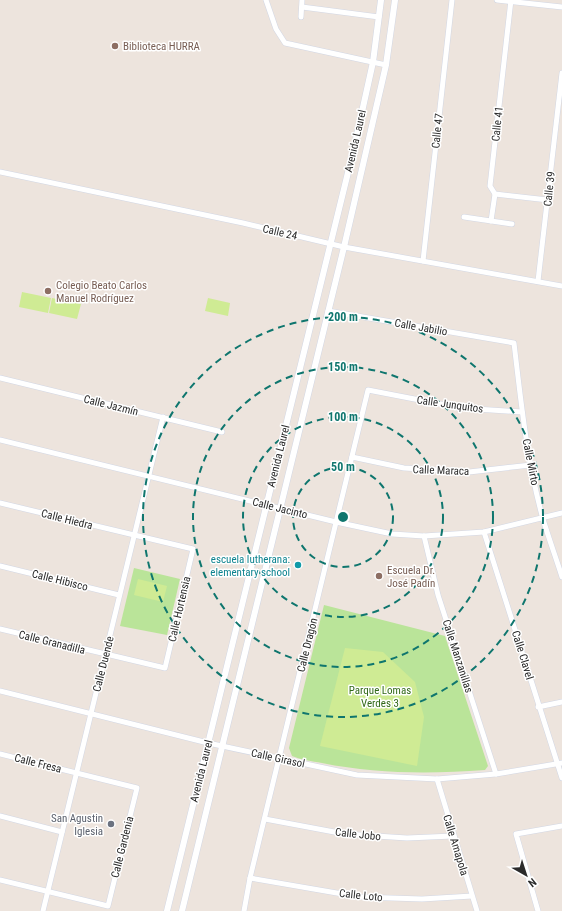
<svg xmlns="http://www.w3.org/2000/svg" width="562" height="911" font-family="'Roboto Condensed',sans-serif">
  <style>
    .green { fill: #bae499 }
    .pitch { fill: #cfeb94 }
    .lines { fill: none; stroke-linecap: round; stroke-linejoin: round }
    .minor-casing { stroke: #d2d7e4; stroke-width: 6 }
    .tertiary-casing { stroke: #d2d7e4; stroke-width: 7 }
    .minor { stroke: #fff; stroke-width: 5 }
    .tertiary { stroke: #fff; stroke-width: 6 }
    .ring { fill: none; stroke: #0f766e; stroke-width: 2; stroke-dasharray: 7 5 }
    .education-dot { fill: #8d6e63; stroke: #fff; stroke-width: 1.5 }
    .culture-dot { fill: #0f9aa8; stroke: #fff; stroke-width: 1.5 }
    .worship-dot { fill: #6b7280; stroke: #fff; stroke-width: 1.5 }
    .labels { text-anchor: middle; stroke-width: 3; stroke-linejoin: round; paint-order: stroke }
    .education-label { font-size: 11px; fill: #785e54; stroke: #fff; text-anchor: start }
    .street-label { font-size: 11px; fill: #2b2b2b; stroke: #fff }
    .culture-label { font-size: 11px; fill: #0d838f; stroke: #fff; text-anchor: end }
    .park-label { font-size: 11px; fill: #326919; stroke: #fff }
    .worship-label { font-size: 11px; fill: #5b616d; stroke: #fff; text-anchor: end }
    .centre { fill: #0f766e; stroke: #fff; stroke-width: 2 }
    .ring-label { font-size: 12px; text-anchor: middle; font-weight: bold; fill: #0f766e; stroke: #fff; stroke-width: 3; stroke-linejoin: round; paint-order: stroke }
  </style>
  <rect width="100%" height="100%" fill="#ede4dd"/>
  <g class="green">
    <polygon points="134,568 180,579 167,635 120,626"/>
    <path d="M324,605L445,636L488,766L485,770C430,774 376,774 322,763C312,761 301,760 292,756L289,748Z"/>
  </g>
  <g class="pitch">
    <polygon points="22,292 51,298 48,313 19,307"/>
    <polygon points="52,298 81,304 77,319 49,313"/>
    <polygon points="208,298 230,303 228,316 205,311"/>
    <polygon points="138,579 167,586 163,602 134,595"/>
    <polygon points="345,648 383,652 415,682 424,717 417,766 320,746"/>
  </g>
  <g class="lines">
    <defs>
      <g id="minor">
        <polyline points="266,0 276,29 285,43 386,65"/>
        <polyline points="497,0 562,7"/>
        <polyline points="511,0 490,186 495,194 548,200"/>
        <polyline points="302,7 379,17"/>
        <polyline points="301,17 302,0"/>
        <polyline points="0,172 243,223 344,247 562,286"/>
        <polyline points="464,217 512,224"/>
        <polyline points="491,221 495,194"/>
        <polyline points="423,261 452,0"/>
        <polyline points="538,281 562,73"/>
        <path d="M328,311L514,343C521,402 527,462 543,519C549,539 556,558 562,577"/>
        <polyline points="0,378 222,432"/>
        <polyline points="0,440 336,522 392,534 424,536 484,532 562,513"/>
        <polyline points="352,457 404,468 469,472 531,465"/>
        <polyline points="0,503 193,549 165,668 0,629"/>
        <polyline points="484,532 562,778"/>
        <polyline points="424,536 438,595 496,774"/>
        <polyline points="0,566 119,595"/>
        <polyline points="0,691 208,743 357,775 437,779 496,774 562,763"/>
        <polyline points="538,707 562,702"/>
        <polyline points="0,754 137,788 108,906 0,880"/>
        <polyline points="437,779 477,911"/>
        <polyline points="0,816 62,832"/>
        <polyline points="265,819 345,834 407,838 453,836"/>
        <polyline points="250,878 360,897 422,899 472,896"/>
        <polyline points="43,911 163,417"/>
        <polyline points="244,911 250,878 368,390 461,408 522,412"/>
        <polyline points="538,911 516,834 562,826"/>
      </g>
      <g id="tertiary">
        <polyline points="167,911 354,148 373,62 381,0"/>
        <polyline points="182,911 344,247 386,65 395,0"/>
      </g>
    </defs>
    <use href="#minor" class="minor-casing"/>
    <use href="#tertiary" class="tertiary-casing"/>
    <use href="#minor" class="minor"/>
    <use href="#tertiary" class="tertiary"/>
  </g>
  <g class="ring">
    <circle cx="343" cy="517" r="50"/>
    <circle cx="343" cy="517" r="100"/>
    <circle cx="343" cy="517" r="150"/>
    <circle cx="343" cy="517" r="200"/>
  </g>
  <g class="education-dot">
    <circle cx="115" cy="46" r="4"/>
    <circle cx="48" cy="291" r="4"/>
    <circle cx="379" cy="576" r="4"/>
  </g>
  <circle class="culture-dot" cx="298" cy="565" r="4"/>
  <circle class="worship-dot" cx="111" cy="824" r="4"/>
  <g class="labels">
    <g class="education-label">
      <text x="123" y="50">Biblioteca HURRA</text>
      <text x="56" y="289">Colegio Beato Carlos<tspan x="56" dy="13">Manuel Rodríguez</tspan></text>
      <text x="387" y="574">Escuela Dr.<tspan x="387" dy="13">José Padín</tspan></text>
    </g>
    <g class="street-label">
      <text transform="translate(497 124) rotate(-84)" y="4">Calle 41</text>
      <text transform="translate(437 131) rotate(-84)" y="4">Calle 47</text>
      <text transform="translate(355 141) rotate(-77)" y="4">Avenida Laurel</text>
      <text transform="translate(549 189) rotate(-84)" y="4">Calle 39</text>
      <text transform="translate(280 232) rotate(13)" y="4">Calle 24</text>
      <text transform="translate(421 327) rotate(10)" y="4">Calle Jabilio</text>
      <text transform="translate(450 404) rotate(8)" y="4">Calle Junquitos</text>
      <text transform="translate(111 405) rotate(14)" y="4">Calle Jazmín</text>
      <text transform="translate(278 456) rotate(-76)" y="4">Avenida Laurel</text>
      <text transform="translate(531 462) rotate(79)" y="4">Calle Mirto</text>
      <text transform="translate(441 470) rotate(2)" y="4">Calle Maraca</text>
      <text transform="translate(280 508) rotate(14)" y="4">Calle Jacinto</text>
      <text transform="translate(67 519) rotate(14)" y="4">Calle Hiedra</text>
      <text transform="translate(60 580) rotate(14)" y="4">Calle Hibisco</text>
      <text transform="translate(179 609) rotate(-77)" y="4">Calle Hortensia</text>
      <text transform="translate(52 642) rotate(14)" y="4">Calle Granadilla</text>
      <text transform="translate(307 645) rotate(-76)" y="4">Calle Dragón</text>
      <text transform="translate(523 655) rotate(73)" y="4">Calle Clavel</text>
      <text transform="translate(458 656) rotate(72)" y="4">Calle Manzanillas</text>
      <text transform="translate(103 664) rotate(-76)" y="4">Calle Duende</text>
      <text transform="translate(278 758) rotate(12)" y="4">Calle Girasol</text>
      <text transform="translate(38 763) rotate(14)" y="4">Calle Fresa</text>
      <text transform="translate(201 771) rotate(-76)" y="4">Avenida Laurel</text>
      <text transform="translate(358 834) rotate(6)" y="4">Calle Jobo</text>
      <text transform="translate(456 845) rotate(73)" y="4">Calle Amapola</text>
      <text transform="translate(122 847) rotate(-76)" y="4">Calle Gardenia</text>
      <text transform="translate(361 895) rotate(6)" y="4">Calle Loto</text>
    </g>
    <g class="culture-label">
      <text x="290" y="563">escuela lutherana:<tspan x="290" dy="13">elementary school</tspan></text>
    </g>
    <g class="park-label">
      <text x="380" y="694">Parque Lomas<tspan x="380" dy="13">Verdes 3</tspan></text>
    </g>
    <g class="worship-label">
      <text x="103" y="822">San Agustin<tspan x="103" dy="13">Iglesia</tspan></text>
    </g>
  </g>
  <circle cx="343" cy="517" r="6" class="centre"/>
  <g class="ring-label">
    <text x="343" y="321">200 m</text>
    <text x="343" y="371">150 m</text>
    <text x="343" y="421">100 m</text>
    <text x="343" y="471">50 m</text>
  </g>
  <g transform="translate(526 875) rotate(141)" stroke="#ffffff" stroke-width="3" paint-order="stroke">
  <path d="M0-3L7 15L0 10L-7 15Z" fill="#2b2b2b"/>
  <text y="-6" font-size="11" font-weight="bold" text-anchor="middle" fill="#2b2b2b">N</text>
  </g>
</svg>
